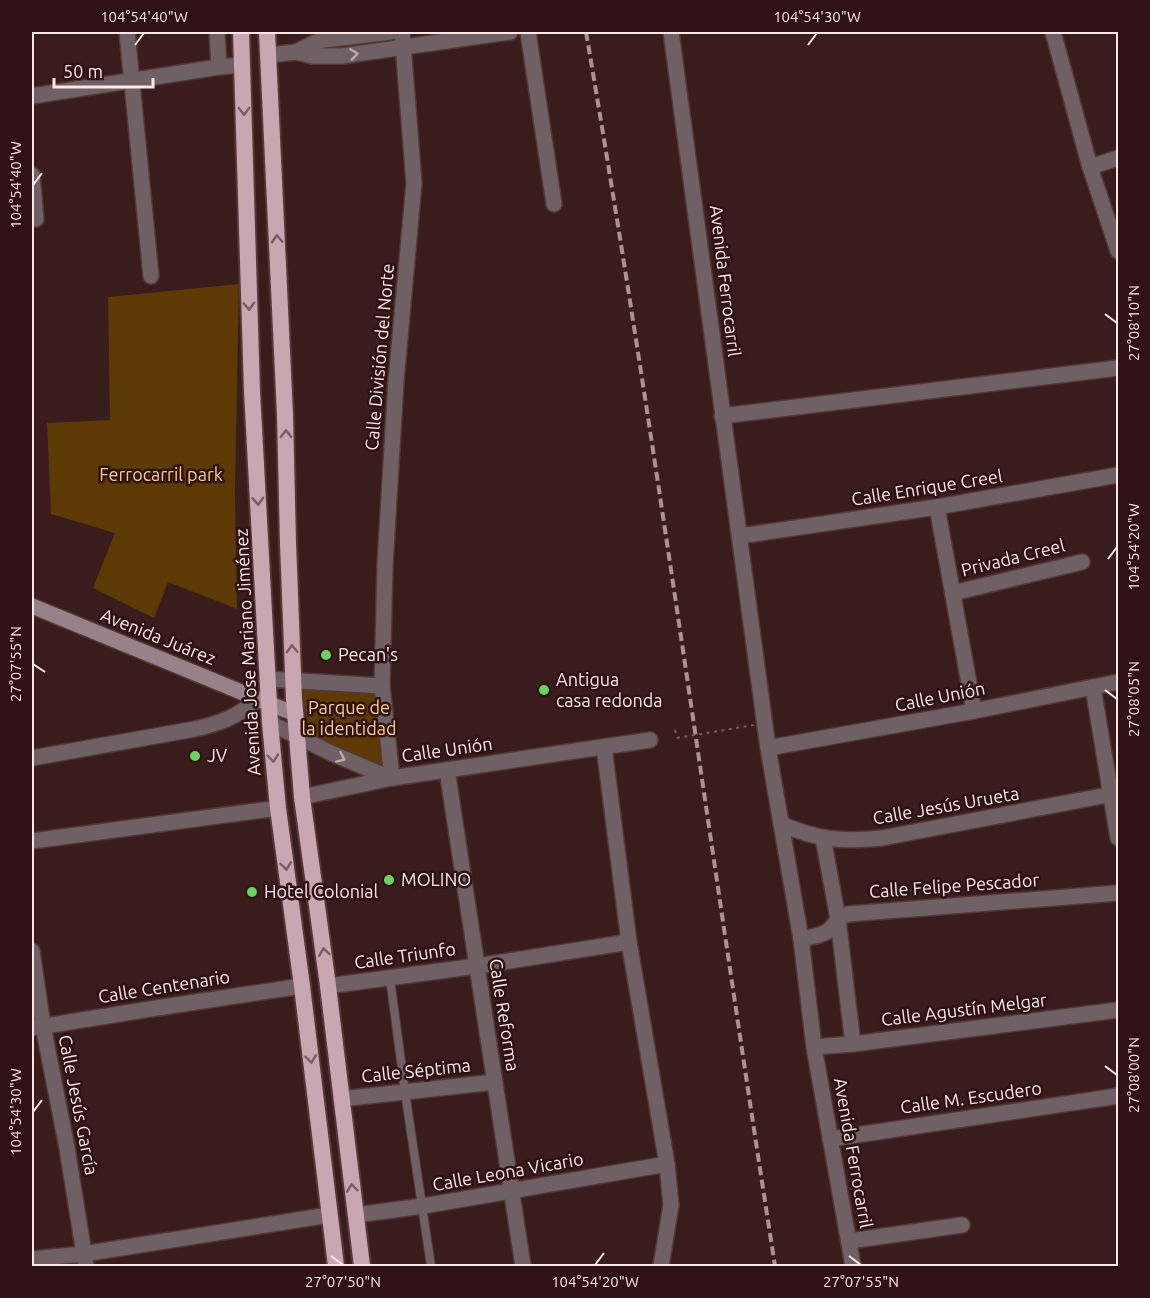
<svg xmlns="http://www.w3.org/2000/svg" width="1150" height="1298" font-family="Ubuntu,sans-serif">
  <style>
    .green { fill: #5d3903 }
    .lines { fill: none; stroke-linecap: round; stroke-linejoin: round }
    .service-casing { stroke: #543838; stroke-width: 10 }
    .minor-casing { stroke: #543838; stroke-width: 18 }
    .secondary-casing { stroke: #543838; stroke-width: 18 }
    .trunk-casing { stroke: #543838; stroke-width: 20 }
    .path { stroke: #775d5c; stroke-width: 2; stroke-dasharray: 3 4.5; stroke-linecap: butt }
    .service { stroke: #6f6065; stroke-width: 8 }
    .minor { stroke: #6f6065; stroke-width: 15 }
    .secondary { stroke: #998189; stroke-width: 15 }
    .trunk { stroke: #c8a6b2; stroke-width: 16 }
    .rail { stroke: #ab9392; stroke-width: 4; stroke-dasharray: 9 4.5; stroke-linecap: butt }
    .path-bridge { stroke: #775d5c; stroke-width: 2; stroke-dasharray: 3 4.5; stroke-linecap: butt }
    .oneway { stroke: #bdaaac }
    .oneway2 { stroke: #7c5c62 }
    .ticks { fill: none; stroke: #fce7e6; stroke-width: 2 }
    .poi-dot { fill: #6cd362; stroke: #2f1213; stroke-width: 2 }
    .labels { text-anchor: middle; stroke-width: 5; stroke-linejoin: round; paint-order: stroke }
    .street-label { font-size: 18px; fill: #fce7e6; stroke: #2f1213 }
    .park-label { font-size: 18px; fill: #fbcb95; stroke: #2f1213 }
    .poi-label { font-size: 18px; fill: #fce7e6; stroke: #2f1213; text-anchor: start }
    .neatline { fill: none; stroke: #fce7e6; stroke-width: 2 }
    .ticks-label { font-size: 15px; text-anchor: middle; fill: #fce7e6 }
  </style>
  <rect width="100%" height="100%" fill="#391c1c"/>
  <g class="green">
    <polygon points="239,284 235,492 237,609 168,582 154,618 93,588 115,533 51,514 47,423 110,420 108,297"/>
    <polygon points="299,683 379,689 387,775 310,733"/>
  </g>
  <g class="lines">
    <defs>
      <polyline id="service" points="390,978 405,1092 431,1266"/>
      <g id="minor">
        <polyline points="127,32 151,276"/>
        <polyline points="217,32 219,67"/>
        <polyline points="528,32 554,204"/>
        <polyline points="671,32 768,748 801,939 814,1047 853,1266"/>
        <polyline points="1053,32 1090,167 1118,251"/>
        <polyline points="296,52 316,42 324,40 391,32"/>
        <polyline points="269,55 296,52 312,56 342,56 510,32"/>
        <polyline points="32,96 219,67 242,65"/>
        <polyline points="1090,167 1118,158"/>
        <polyline points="32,175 36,219"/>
        <polyline points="722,416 1118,368"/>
        <polyline points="937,507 974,711"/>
        <polyline points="740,536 937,507 1118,475"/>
        <polyline points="953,593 1082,562"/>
        <polyline points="268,679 382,686"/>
        <polyline points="1093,687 1118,838"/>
        <polyline points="270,723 331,753 390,778"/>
        <polyline points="604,747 629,942 667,1164 671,1205 661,1266"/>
        <polyline points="768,748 974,711 1118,682"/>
        <path d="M32,758L195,729C221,723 237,717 258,699"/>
        <polyline points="447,770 523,1266"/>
        <polyline points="392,778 382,686 385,565 396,381 414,183 402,32"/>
        <polyline points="302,797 392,778 650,740"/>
        <path d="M781,824C818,840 842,842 882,838L1118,793"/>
        <polyline points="823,838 838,919 853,1044"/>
        <polyline points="32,841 278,808"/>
        <path d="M801,939C810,937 822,936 829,930C837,923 836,918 848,914L1118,893"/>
        <polyline points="32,951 43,1026 67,1148 86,1266"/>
        <polyline points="328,986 477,966 629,942"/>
        <polyline points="32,1028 163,1007 302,986"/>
        <polyline points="814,1047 853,1044 1118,1010"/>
        <polyline points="341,1099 495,1082"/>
        <polyline points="830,1139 1118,1096"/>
        <polyline points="356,1215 423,1206 667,1164"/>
        <polyline points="849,1241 962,1225"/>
        <polyline points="32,1259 83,1254 329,1215"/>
      </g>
      <polyline id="secondary" points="32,606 270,704 296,714"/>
      <g id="trunk">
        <polyline points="241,32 252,391 270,723 278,808 302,986 336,1266"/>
        <polyline points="267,32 285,415 288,543 294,699 297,736 302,797 328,986 362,1266"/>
      </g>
    </defs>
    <use href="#service" class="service-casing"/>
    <use href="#minor" class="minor-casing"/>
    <use href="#secondary" class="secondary-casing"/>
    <use href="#trunk" class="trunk-casing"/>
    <polyline class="path" points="675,730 677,738"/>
    <use href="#service" class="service"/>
    <use href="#minor" class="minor"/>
    <use href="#secondary" class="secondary"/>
    <use href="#trunk" class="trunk"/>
    <path class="rail" d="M586,32C656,442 711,855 775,1266"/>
    <polyline class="path-bridge" points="677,738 771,722"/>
  </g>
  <defs><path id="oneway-chevron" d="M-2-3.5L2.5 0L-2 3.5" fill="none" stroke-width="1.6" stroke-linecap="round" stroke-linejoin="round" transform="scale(1.5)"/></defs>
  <g class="oneway">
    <use href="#oneway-chevron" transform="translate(354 54) rotate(-8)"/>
    <use href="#oneway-chevron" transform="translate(341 758) rotate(24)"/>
  </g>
  <g class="oneway2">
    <use href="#oneway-chevron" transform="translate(244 111) rotate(89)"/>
    <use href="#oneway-chevron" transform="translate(277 239) rotate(-93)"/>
    <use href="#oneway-chevron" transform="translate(249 306) rotate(88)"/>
    <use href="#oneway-chevron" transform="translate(286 434) rotate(-91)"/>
    <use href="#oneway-chevron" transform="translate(258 501) rotate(87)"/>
    <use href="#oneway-chevron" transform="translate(292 649) rotate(-92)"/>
    <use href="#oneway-chevron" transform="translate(273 758) rotate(85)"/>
    <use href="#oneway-chevron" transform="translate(286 866) rotate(82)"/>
    <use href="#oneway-chevron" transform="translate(324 952) rotate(-98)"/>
    <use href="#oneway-chevron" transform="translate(311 1059) rotate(83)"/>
    <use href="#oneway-chevron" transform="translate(352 1188) rotate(-97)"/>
  </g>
  <path class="ticks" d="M135,45L144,33M808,45L817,33M33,185L42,173M1105,314L1117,323M1108,559L1117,547M33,664L45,672M1105,690L1117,699M1105,1066L1117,1075M33,1112L42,1100M331,1256L343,1265M849,1256L861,1265M595,1265L604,1253"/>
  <g class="poi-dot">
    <circle cx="326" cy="655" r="6"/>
    <circle cx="544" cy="690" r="6"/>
    <circle cx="195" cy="756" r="6"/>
    <circle cx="389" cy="880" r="6"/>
    <circle cx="252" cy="892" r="6"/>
  </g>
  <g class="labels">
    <g class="street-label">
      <text transform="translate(725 281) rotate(83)" y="6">Avenida Ferrocarril</text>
      <text transform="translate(380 357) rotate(-85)" y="6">Calle División del Norte</text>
      <text transform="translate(927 488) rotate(-9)" y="6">Calle Enrique Creel</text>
      <text transform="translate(1013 558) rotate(-14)" y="6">Privada Creel</text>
      <text transform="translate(158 637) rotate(22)" y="6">Avenida Juárez</text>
      <text transform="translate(248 652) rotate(-93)" y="6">Avenida Jose Mariano Jiménez</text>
      <text transform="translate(940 697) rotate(-11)" y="6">Calle Unión</text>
      <text transform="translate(447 750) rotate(-8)" y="6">Calle Unión</text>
      <text transform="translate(946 806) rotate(-10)" y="6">Calle Jesús Urueta</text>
      <text transform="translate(954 886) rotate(-4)" y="6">Calle Felipe Pescador</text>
      <text transform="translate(405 956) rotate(-8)" y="6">Calle Triunfo</text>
      <text transform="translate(164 987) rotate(-9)" y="6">Calle Centenario</text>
      <text transform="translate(964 1010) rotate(-7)" y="6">Calle Agustín Melgar</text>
      <text transform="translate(504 1015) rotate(81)" y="6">Calle Reforma</text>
      <text transform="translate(416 1071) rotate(-6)" y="6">Calle Séptima</text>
      <text transform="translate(971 1098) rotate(-8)" y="6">Calle M. Escudero</text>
      <text transform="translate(78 1105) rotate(79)" y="6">Calle Jesús García</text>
      <text transform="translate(853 1153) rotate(80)" y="6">Avenida Ferrocarril</text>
      <text transform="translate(508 1172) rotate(-10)" y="6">Calle Leona Vicario</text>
    </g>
    <g class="park-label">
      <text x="161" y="481">Ferrocarril park</text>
      <text x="349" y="714">Parque de<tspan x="349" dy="21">la identidad</tspan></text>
    </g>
    <g class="poi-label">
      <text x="338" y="661">Pecan's</text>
      <text x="556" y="686">Antigua<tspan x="556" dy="21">casa redonda</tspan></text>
      <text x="207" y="762">JV</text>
      <text x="401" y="886">MOLINO</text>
      <text x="264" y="898">Hotel Colonial</text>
    </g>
  </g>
  <rect width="1150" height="1298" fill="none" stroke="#2f1213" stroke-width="66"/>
  <path d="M54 78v9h99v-9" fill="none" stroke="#fce7e6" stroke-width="3"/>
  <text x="63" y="78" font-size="18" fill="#fce7e6" stroke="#2f1213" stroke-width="4.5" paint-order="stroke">50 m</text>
  <rect x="33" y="33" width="1084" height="1232" class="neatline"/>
  <g class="ticks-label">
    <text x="144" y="22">104°54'40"W</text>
    <text x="817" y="22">104°54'30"W</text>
    <text transform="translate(16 185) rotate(-90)" y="5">104°54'40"W</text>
    <text transform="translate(1134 323) rotate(-90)" y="5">27°08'10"N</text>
    <text transform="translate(1134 547) rotate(-90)" y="5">104°54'20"W</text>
    <text transform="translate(16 664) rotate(-90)" y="5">27°07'55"N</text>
    <text transform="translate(1134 699) rotate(-90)" y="5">27°08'05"N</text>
    <text transform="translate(1134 1075) rotate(-90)" y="5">27°08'00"N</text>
    <text transform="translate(16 1112) rotate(-90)" y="5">104°54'30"W</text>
    <text x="343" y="1287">27°07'50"N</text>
    <text x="595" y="1287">104°54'20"W</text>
    <text x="861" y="1287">27°07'55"N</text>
  </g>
</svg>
